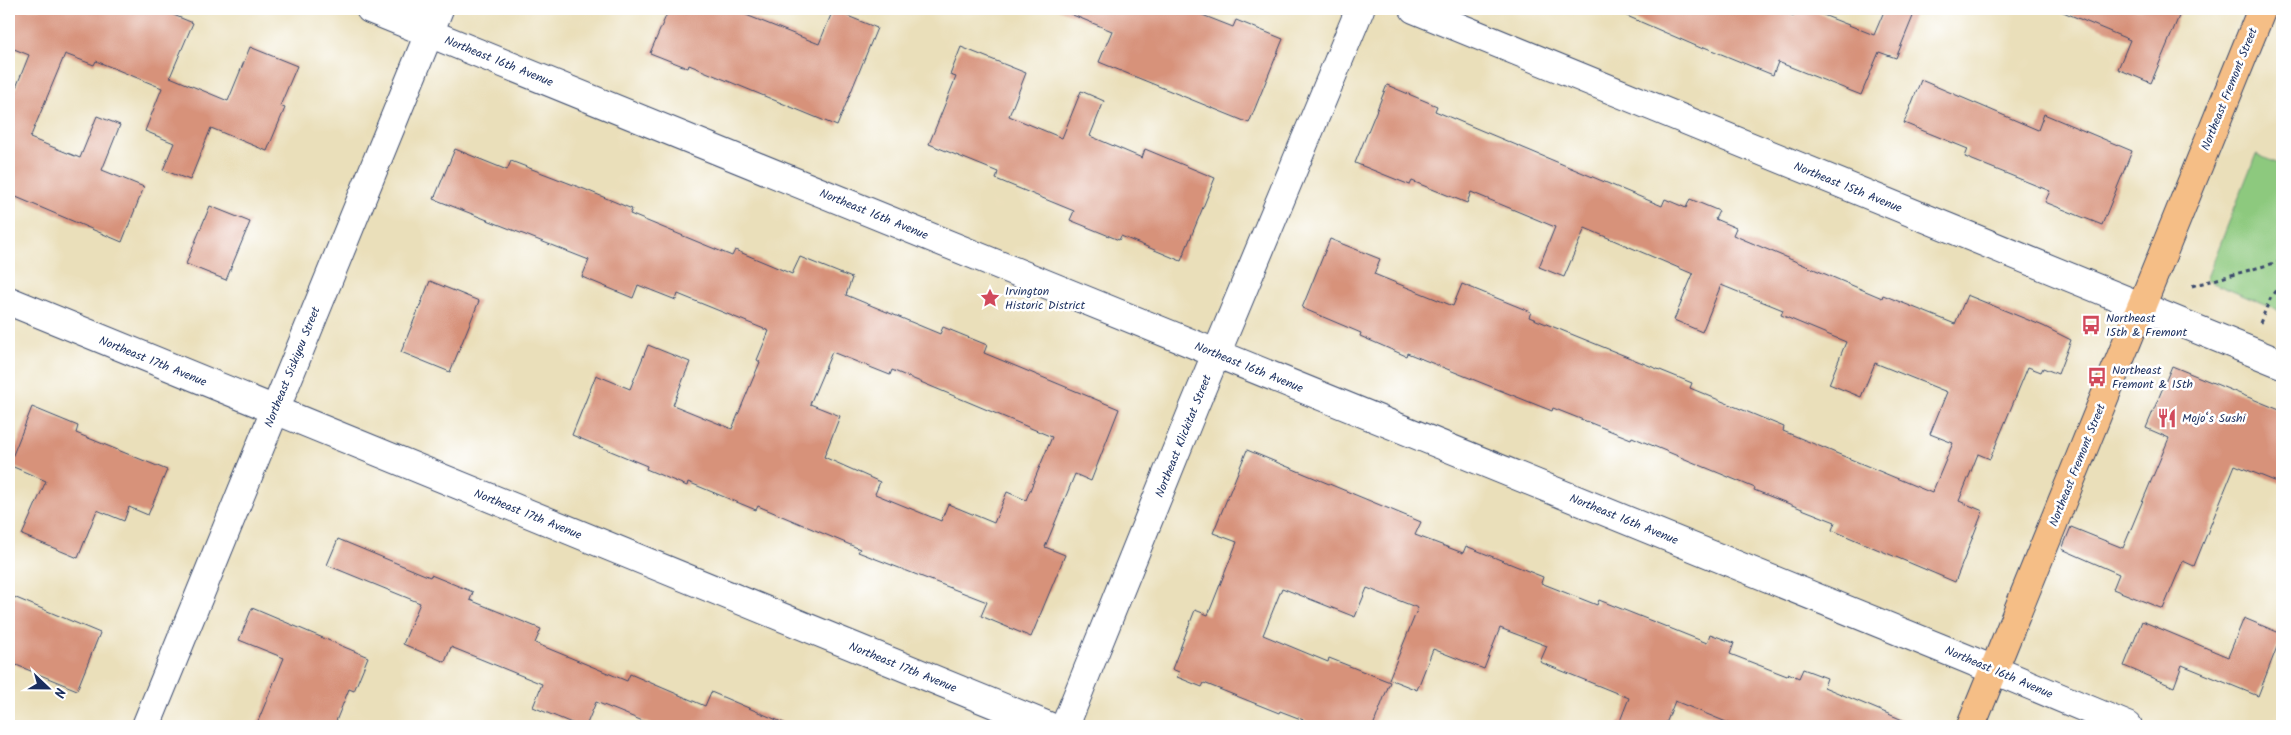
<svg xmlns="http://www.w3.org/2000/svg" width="2291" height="735" font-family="Kalam,sans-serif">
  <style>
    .green { fill: #8dc97e; stroke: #547c6e }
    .building { fill: #d7927a; fill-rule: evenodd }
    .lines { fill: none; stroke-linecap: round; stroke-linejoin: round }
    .minor-casing { stroke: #3a496c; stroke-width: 30 }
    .major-casing { stroke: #3a496c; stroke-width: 30 }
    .path { stroke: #3a496c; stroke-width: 3; stroke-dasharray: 4 4; stroke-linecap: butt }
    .minor { stroke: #fff; stroke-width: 28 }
    .major { stroke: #f5be86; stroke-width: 28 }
    .labels { text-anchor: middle; stroke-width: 5; stroke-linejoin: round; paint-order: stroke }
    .street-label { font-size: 12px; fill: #1b2f5e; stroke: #fff }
    .poi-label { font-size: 12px; fill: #1b2f5e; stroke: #fff; text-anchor: start }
  </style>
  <rect width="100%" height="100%" fill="#fff"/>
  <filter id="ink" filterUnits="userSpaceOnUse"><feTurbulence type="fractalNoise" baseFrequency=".02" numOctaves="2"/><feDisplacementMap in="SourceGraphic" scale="10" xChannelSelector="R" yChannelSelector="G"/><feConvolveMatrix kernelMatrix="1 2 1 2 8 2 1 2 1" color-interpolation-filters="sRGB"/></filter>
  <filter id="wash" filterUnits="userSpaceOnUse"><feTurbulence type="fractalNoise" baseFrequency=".0096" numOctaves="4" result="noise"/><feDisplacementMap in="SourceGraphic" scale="20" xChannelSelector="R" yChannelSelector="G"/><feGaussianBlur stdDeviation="1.12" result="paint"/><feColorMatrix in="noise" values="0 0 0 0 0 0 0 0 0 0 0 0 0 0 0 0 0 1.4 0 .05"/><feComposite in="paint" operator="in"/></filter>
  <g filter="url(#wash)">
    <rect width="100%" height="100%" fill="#eadfba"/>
    <polygon class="green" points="2256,154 2282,166 2282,312 2206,280"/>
    <g id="blocks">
      <g class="building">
        <polygon points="9,9 159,9 193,23 170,77 228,101 250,47 297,66 280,106 285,108 267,151 211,128 190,180 163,170 174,143 145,131 162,88 96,61 94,65 65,54 30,138 80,158 97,116 120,125 102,170 144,187 122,242 9,194 9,105 29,55 9,47"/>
        <polygon points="669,9 731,9 819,44 833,10 877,28 837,126 689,65 688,68 650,53"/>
        <polygon points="1058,9 1187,9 1233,27 1236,20 1283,39 1249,123 1099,62 1112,31"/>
        <polygon points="1611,9 1776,9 1794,16 1798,9 1808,9 1874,35 1885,9 1916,9 1896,58 1879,52 1861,95 1778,62 1773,75 1704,47 1703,49"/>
        <polygon points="2056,9 2182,9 2151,83 2118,69 2130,40"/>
        <polygon points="961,47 1026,73 1009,116 1062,138 1081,91 1104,101 1090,136 1142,158 1145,149 1215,178 1181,261 1121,236 1119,240 1070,220 1074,211 996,179 998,172 929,144 956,77 950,75"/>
        <polygon points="1921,80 2038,130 2044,114 2132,151 2102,225 2045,202 2050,191 1965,157 1968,149 1904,123"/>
        <polygon points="1387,85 1437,106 1435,111 1662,206 1665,199 1686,208 1690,199 1719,211 1715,219 1736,228 1733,235 1882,298 1883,295 1955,324 1967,295 2043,326 2071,340 2058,374 2043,368 2041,372 2028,367 1990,459 1978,454 1959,501 1983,511 1955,582 1832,530 1835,522 1754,490 1755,488 1632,437 1631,439 1553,408 1552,411 1407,353 1406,356 1360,336 1361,333 1302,308 1330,239 1380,259 1374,274 1453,306 1462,284 1531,312 1529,317 1692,383 1690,388 1784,427 1783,431 1932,493 1953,443 1930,434 1947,392 1875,363 1861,397 1829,384 1846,342 1781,315 1783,310 1721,285 1702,332 1674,320 1693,274 1585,228 1564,277 1539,267 1555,227 1471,192 1467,203 1412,181 1410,185 1355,163"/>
        <path d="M455,149L507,170L511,161L584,189L632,209L630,214L732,256L735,250L792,274L800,257L852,278L846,295L940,334L943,327L987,345L984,353L1119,409L1091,481L1075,474L1045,547L1065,555L1031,637L981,616L987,602L858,552L860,549L758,506L756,510L688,482L687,486L646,469L647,466L572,435L596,375L630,389L648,345L690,362L673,405L732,429L760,362L757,360L769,331L678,294L676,300L638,285L633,298L582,277L589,260L434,199ZM832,352L890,375L892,370L1052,437L1026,500L1007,492L994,523L948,504L941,521L875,494L880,482L824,457L840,416L810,404Z"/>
        <polygon points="210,206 250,222 226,280 186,264"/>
        <polygon points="430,281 479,301 450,372 401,352"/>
        <polygon points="2172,366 2282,411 2282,484 2235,465 2194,566 2183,561 2163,609 2113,589 2119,574 2062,549 2071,527 2123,548 2169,438 2146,428"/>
        <polygon points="32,407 78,426 76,433 167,470 148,515 129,507 124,521 97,510 78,558 22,535 46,481 9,465"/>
        <polygon points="1247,450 1421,522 1415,535 1463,553 1466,546 1543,577 1541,583 1597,605 1599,600 1707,643 1710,634 1734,643 1730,654 1787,676 1788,673 1799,678 1803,669 1827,678 1824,687 1917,726 1736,726 1675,701 1665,726 1618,726 1629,698 1540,662 1547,646 1500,628 1484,669 1433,649 1417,690 1389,679 1418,608 1367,588 1355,617 1282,588 1263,635 1328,662 1329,658 1390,682 1373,726 1319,726 1280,711 1279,713 1204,683 1202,687 1177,677 1179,672 1172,669 1195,610 1208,615 1237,542 1213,533"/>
        <polygon points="338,539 430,577 431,575 473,592 470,600 541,629 535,643 627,681 630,674 705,706 711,692 791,726 655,726 596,702 586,726 579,726 533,707 542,684 451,647 445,662 403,644 420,603 327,565"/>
        <polygon points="9,595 100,633 77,690 9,662"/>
        <polygon points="252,608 368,657 354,691 349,689 334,726 256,726 284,658 239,640"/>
        <polygon points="2244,618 2282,634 2258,696 2182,665 2174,687 2124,666 2142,621 2228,657"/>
      </g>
    </g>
  </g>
  <g filter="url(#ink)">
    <use href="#blocks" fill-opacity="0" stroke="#3a496c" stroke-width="1"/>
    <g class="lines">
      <defs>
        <g id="minor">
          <polyline points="370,9 1965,658 2128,726"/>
          <polyline points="1414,9 2282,364"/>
          <polyline points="9,301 1048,726"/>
          <polyline points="146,726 439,9"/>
          <polyline points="1065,726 1194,407 1360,9"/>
        </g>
        <polyline id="major" points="1971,726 2262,9"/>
      </defs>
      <use href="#minor" class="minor-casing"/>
      <use href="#major" class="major-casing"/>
      <g class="path">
        <polyline points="2192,286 2282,261"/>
        <polyline points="2260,323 2271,297 2282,282"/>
      </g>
      <use href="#minor" class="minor"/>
      <use href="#major" class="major"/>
    </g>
  </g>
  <defs>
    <symbol id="sight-bare" viewBox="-9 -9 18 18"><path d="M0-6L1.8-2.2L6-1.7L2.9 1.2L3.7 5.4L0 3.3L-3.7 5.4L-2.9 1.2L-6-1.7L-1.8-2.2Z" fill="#d1495b" stroke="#fff" stroke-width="2.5" paint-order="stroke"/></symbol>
    <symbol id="bus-bare" viewBox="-9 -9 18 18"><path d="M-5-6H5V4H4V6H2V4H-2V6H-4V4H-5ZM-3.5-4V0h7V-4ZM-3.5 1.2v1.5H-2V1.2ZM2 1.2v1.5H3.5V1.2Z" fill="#d1495b" stroke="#fff" stroke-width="2.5" paint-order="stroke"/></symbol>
    <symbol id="restaurant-bare" viewBox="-9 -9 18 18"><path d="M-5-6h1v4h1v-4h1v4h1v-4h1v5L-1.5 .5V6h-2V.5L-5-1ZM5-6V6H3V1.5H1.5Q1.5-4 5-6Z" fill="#d1495b" stroke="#fff" stroke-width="2.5" paint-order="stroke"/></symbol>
  </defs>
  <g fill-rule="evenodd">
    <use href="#sight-bare" x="976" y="284" width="28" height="28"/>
    <use href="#bus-bare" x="2077" y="311" width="28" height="28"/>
    <use href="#bus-bare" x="2083" y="363" width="28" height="28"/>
    <use href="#restaurant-bare" x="2153" y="404" width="28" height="28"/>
  </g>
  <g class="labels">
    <g class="street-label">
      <text transform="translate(499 61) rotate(22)" y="4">Northeast 16th Avenue</text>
      <text transform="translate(2229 89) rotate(-68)" y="4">Northeast Fremont Street</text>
      <text transform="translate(1848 187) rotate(22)" y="4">Northeast 15th Avenue</text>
      <text transform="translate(874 214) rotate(22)" y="4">Northeast 16th Avenue</text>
      <text transform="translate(153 361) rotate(22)" y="4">Northeast 17th Avenue</text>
      <text transform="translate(292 367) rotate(-68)" y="4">Northeast Siskiyou Street</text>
      <text transform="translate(1249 367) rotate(22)" y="4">Northeast 16th Avenue</text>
      <text transform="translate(1183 436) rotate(-68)" y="4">Northeast Klickitat Street</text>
      <text transform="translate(2077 465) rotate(-68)" y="4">Northeast Fremont Street</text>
      <text transform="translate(528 514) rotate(22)" y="4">Northeast 17th Avenue</text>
      <text transform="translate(1624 519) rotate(22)" y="4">Northeast 16th Avenue</text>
      <text transform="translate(903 667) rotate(22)" y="4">Northeast 17th Avenue</text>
      <text transform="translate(1999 672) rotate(23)" y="4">Northeast 16th Avenue</text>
    </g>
    <g class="poi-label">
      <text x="1005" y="295">Irvington<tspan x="1005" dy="14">Historic District</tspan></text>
      <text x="2106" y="322">Northeast<tspan x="2106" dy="14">15th &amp; Fremont</tspan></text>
      <text x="2112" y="374">Northeast<tspan x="2112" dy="14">Fremont &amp; 15th</tspan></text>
      <text x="2182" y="422">Mojo‘s Sushi</text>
    </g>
  </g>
  <rect width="2291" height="735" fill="none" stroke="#fff" stroke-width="30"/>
  <g transform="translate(48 688) rotate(112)" stroke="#ffffff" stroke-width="4" paint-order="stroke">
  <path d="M0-4L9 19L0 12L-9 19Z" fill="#1b2f5e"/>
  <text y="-8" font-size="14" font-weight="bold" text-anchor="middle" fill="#1b2f5e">N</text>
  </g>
</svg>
